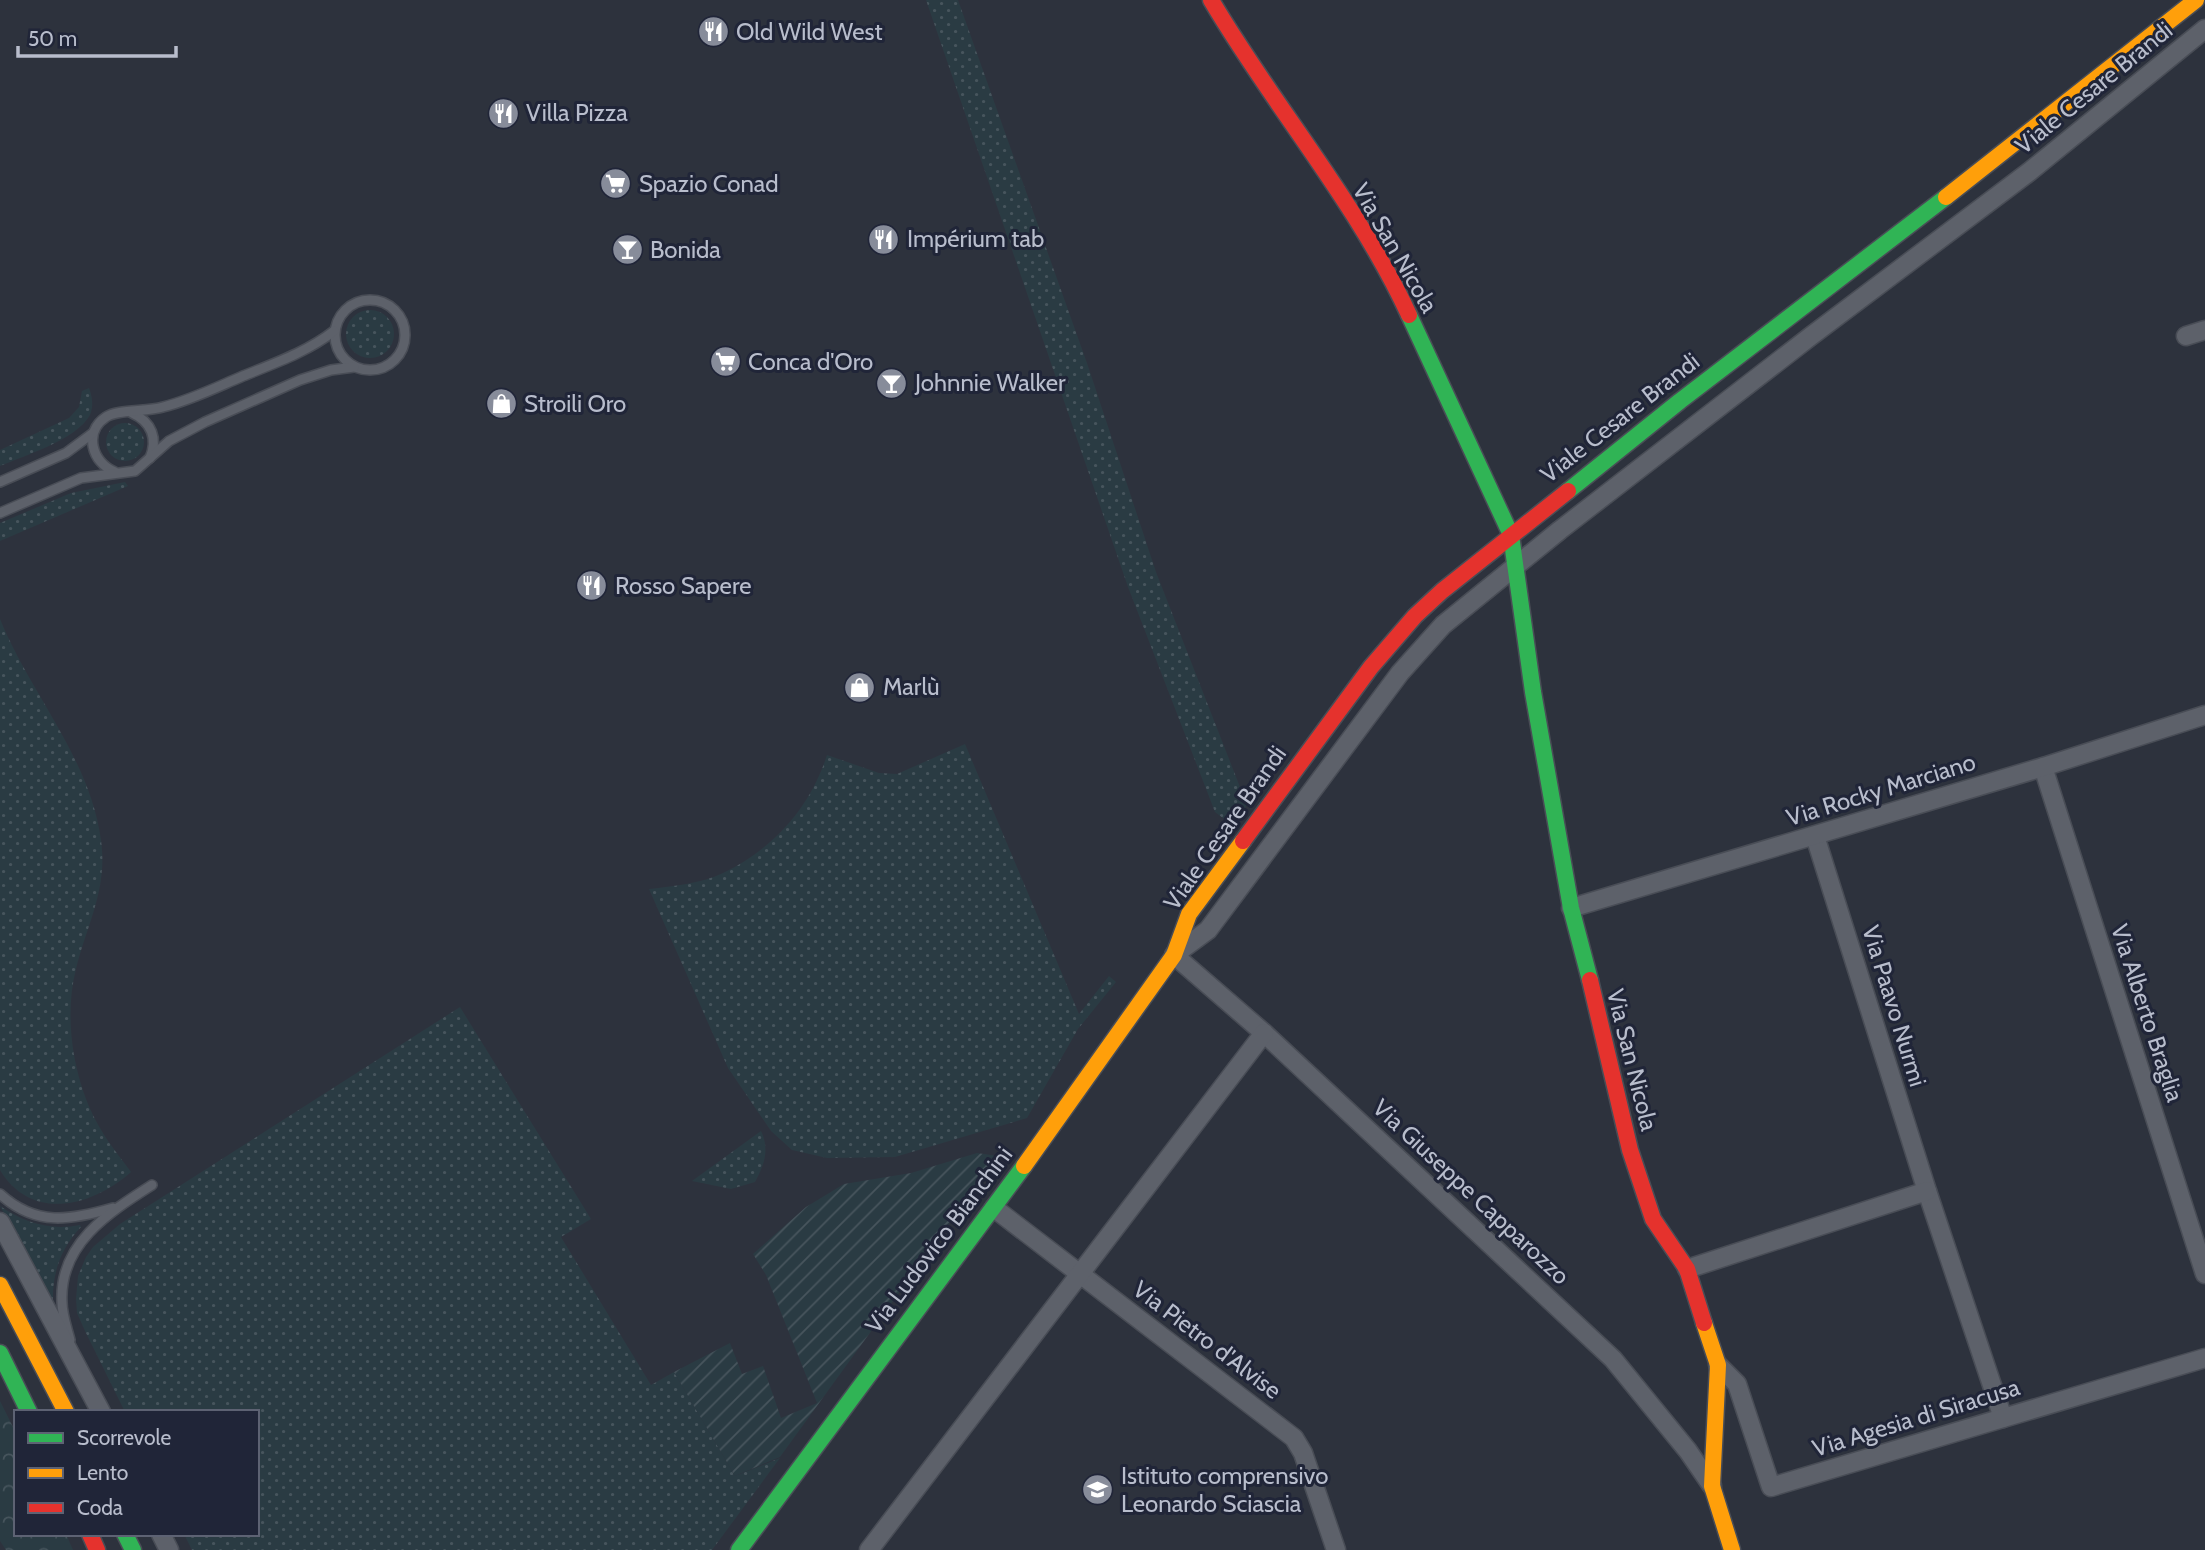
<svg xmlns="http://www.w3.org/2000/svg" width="2205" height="1550" font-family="Cabin,sans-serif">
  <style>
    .grass { fill: url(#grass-dots) }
    .forest { fill: url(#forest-crowns) }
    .garden { fill: url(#garden-furrows) }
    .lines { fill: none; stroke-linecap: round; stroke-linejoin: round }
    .lane-casing { stroke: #494d56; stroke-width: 12 }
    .street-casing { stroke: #494d56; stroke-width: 21 }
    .fast-casing { stroke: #494d56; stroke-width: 19 }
    .slow-casing { stroke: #494d56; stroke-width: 19 }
    .jam-casing { stroke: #494d56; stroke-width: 19 }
    .lane { stroke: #5d616a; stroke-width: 9 }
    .street { stroke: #5d616a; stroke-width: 18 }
    .fast { stroke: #30b455; stroke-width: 16 }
    .slow { stroke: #ff9f0a; stroke-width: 16 }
    .jam { stroke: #e5322d; stroke-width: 16 }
    .labels { text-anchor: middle; stroke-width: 6; stroke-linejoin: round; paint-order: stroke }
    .poi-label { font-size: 24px; fill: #b8bdcc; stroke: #202538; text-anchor: start }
    .street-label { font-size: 24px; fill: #b8bdcc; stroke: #202538 }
  </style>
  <defs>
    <pattern id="grass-dots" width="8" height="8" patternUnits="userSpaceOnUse" patternTransform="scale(1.75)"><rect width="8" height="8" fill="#2a3b43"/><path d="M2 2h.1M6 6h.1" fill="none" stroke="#47555d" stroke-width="1.8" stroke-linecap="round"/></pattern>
    <pattern id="forest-crowns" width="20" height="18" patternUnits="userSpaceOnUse" patternTransform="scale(1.75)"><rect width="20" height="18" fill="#2a3b43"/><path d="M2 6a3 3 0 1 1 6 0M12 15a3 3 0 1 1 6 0" fill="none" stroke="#47555d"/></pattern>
    <pattern id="garden-furrows" width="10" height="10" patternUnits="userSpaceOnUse" patternTransform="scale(1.75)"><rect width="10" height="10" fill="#2a3b43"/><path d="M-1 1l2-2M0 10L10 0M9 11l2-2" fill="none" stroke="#47555d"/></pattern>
  </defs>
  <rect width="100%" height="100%" fill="#2d323d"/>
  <g class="grass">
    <polygon points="926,0 958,0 1088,366 1156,572 1247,805 1232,825 1215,812 1128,587"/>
    <circle cx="370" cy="334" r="24"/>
    <path d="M89,388C92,396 94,406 90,415C76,440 26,455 0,466V450L69,418L79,407L82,391Z"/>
    <circle cx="125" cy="442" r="19"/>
    <polygon points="125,482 128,486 0,541 0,523 71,493"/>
    <path d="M0,619C30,693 90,758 101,840C108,889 87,924 76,969C63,1019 74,1084 100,1128C109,1144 121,1158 131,1172C93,1206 32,1223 0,1170Z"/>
    <path d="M965,744L1079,1014L1109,976L1116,982L1078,1029L1027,1118L895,1157L827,1158L792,1150L771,1131L728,1068L649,889C673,886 700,884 723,873C773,849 810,808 827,755L879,773L897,774Z"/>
    <polygon points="460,1007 591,1219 561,1237 651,1385 674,1372 735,1476 780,1458 712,1550 192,1550 184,1534 257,1534 257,1412 125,1412 85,1331 77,1313 76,1299 78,1276 86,1257 93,1247 120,1224"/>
    <path d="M761,1131C770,1150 764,1165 755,1182L731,1189L692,1181Z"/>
    <path d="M0,1206C25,1223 51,1231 80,1225L81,1227C61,1248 52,1273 53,1302Z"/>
  </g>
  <polygon class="forest" points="0,1401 16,1433 16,1534 66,1534 73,1550 6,1550 0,1541"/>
  <polygon class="garden" points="977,1153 998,1156 780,1457 735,1476 674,1372 730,1343 742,1374 763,1366 781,1418 817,1403 766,1275 753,1254 806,1207 844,1184 911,1173"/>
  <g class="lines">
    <defs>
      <g id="lane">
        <circle cx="370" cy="335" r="35"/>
        <path d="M132,413C152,422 158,439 150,458"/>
        <path d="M115,472C92,463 83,432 106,417C117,409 147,412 163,407C191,400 217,387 243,376C275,363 307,352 334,331"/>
        <polyline points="0,482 66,453 93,433"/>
        <polyline points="0,513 81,478 135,471 169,441 205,422 300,380 331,370 354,367"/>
        <path d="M0,1194C36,1227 71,1220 113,1208"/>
        <path d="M70,1340C67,1328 62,1315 62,1302C59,1244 108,1213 152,1185"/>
      </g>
      <g id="street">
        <polyline points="2186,336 2205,330"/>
        <polyline points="2043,767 2205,1274"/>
        <polyline points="1815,836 1927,1191 2003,1418"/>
        <polyline points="1571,908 2043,767 2205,715"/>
        <polyline points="994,1208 1294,1438 1303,1453 1336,1550"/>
        <polyline points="0,1222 101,1412"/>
        <polyline points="1687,1269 1927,1191"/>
        <polyline points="1718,1365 1737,1384 1771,1487 2205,1358"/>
        <polyline points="1712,1486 1688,1451 1613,1359 1264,1033 1174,955 1208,930 1400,673 1443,625 1560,530 1811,336 2029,172 2205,29"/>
        <polyline points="161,1534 169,1550"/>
        <polyline points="869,1550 1264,1033"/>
      </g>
      <g id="fast">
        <polyline points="1409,315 1511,535 1533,692 1571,908 1590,980"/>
        <polyline points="1568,491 1680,401 1946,197"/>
        <polyline points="0,1353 29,1412"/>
        <polyline points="125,1534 133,1550"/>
        <polyline points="739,1550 1024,1166"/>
      </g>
      <g id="slow">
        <polyline points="1946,197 2196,0"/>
        <polyline points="1024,1166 1174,955 1189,914 1243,841"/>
        <polyline points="0,1285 66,1412"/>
        <polyline points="1704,1323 1718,1365 1712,1486 1732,1550"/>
      </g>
      <g id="jam">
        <path d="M1211,0C1274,107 1357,202 1409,315"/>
        <polyline points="1243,841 1371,667 1415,616 1442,591 1568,491"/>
        <polyline points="1590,980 1630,1150 1653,1219 1687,1269 1704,1323"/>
        <polyline points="90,1534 97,1550"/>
      </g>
    </defs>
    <use href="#lane" class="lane-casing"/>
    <use href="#street" class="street-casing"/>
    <use href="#fast" class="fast-casing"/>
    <use href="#slow" class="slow-casing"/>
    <use href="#jam" class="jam-casing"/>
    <use href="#lane" class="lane"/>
    <use href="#street" class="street"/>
    <use href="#fast" class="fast"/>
    <use href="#slow" class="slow"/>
    <use href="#jam" class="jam"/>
  </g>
  <defs>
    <symbol id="restaurant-disc" viewBox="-11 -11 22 22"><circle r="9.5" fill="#878c9a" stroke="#202538"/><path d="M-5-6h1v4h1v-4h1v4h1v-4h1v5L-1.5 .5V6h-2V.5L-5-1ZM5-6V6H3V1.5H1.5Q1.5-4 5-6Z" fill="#fff"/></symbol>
    <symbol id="supermarket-disc" viewBox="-11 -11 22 22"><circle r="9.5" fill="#878c9a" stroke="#202538"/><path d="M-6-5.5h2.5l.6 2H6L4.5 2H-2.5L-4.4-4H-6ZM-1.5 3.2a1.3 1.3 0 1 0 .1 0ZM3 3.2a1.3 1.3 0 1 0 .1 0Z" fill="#fff"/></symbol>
    <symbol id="bar-disc" viewBox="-11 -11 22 22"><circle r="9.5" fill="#878c9a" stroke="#202538"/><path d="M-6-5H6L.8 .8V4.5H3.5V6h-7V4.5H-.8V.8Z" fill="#fff"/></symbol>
    <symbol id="shop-disc" viewBox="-11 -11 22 22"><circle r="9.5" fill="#878c9a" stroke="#202538"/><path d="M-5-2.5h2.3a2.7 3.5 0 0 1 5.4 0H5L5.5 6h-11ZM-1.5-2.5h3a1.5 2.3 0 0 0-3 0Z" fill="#fff"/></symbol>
    <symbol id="school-disc" viewBox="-11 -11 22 22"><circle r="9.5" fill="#878c9a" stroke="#202538"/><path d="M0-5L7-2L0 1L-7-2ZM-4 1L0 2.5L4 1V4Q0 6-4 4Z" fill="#fff"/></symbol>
  </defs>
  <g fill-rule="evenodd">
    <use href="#restaurant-disc" x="696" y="14" width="35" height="35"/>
    <use href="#restaurant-disc" x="486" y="96" width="35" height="35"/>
    <use href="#supermarket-disc" x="598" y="166" width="35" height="35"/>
    <use href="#restaurant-disc" x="866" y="222" width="35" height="35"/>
    <use href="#bar-disc" x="610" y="232" width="35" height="35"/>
    <use href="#supermarket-disc" x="708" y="344" width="35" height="35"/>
    <use href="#bar-disc" x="874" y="366" width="35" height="35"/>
    <use href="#shop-disc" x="484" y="386" width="35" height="35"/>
    <use href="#restaurant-disc" x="574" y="568" width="35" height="35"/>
    <use href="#shop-disc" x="842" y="670" width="35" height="35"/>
    <use href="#school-disc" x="1080" y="1472" width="35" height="35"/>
  </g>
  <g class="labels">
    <g class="poi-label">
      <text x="736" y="40">Old Wild West</text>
      <text x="526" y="121">Villa Pizza</text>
      <text x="639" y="192">Spazio Conad</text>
      <text x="907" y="247">Impérium tab</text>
      <text x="650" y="258">Bonida</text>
      <text x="748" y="370">Conca d'Oro</text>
      <text x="915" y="391">Johnnie Walker</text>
      <text x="524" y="412">Stroili Oro</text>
      <text x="615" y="594">Rosso Sapere</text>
      <text x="883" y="695">Marlù</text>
      <text x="1121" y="1484">Istituto comprensivo<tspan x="1121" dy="28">Leonardo Sciascia</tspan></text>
    </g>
    <g class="street-label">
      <text transform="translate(2094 88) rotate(-39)" y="8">Viale Cesare Brandi</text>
      <text transform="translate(1395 248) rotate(60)" y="8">Via San Nicola</text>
      <text transform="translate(1620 418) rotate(-38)" y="8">Viale Cesare Brandi</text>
      <text transform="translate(1881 790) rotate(-17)" y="8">Via Rocky Marciano</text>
      <text transform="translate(1225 828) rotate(-55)" y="8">Viale Cesare Brandi</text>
      <text transform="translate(1894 1006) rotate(73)" y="8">Via Paavo Nurmi</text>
      <text transform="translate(2147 1013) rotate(72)" y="8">Via Alberto Braglia</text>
      <text transform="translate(1632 1060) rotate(76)" y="8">Via San Nicola</text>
      <text transform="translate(1471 1192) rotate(43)" y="8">Via Giuseppe Capparozzo</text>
      <text transform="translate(939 1240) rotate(-53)" y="8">Via Ludovico Bianchini</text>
      <text transform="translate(1207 1340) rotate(37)" y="8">Via Pietro d'Alvise</text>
      <text transform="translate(1916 1418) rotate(-17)" y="8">Via Agesia di Siracusa</text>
    </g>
  </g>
  <rect x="14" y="1410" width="245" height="126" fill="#202538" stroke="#5d6273" stroke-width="2"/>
  <rect x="28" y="1433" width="35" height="10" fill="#30b455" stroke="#5d6273" stroke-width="2"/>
  <text x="77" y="1445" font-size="21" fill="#b8bdcc">Scorrevole</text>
  <rect x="28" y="1468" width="35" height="10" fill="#ff9f0a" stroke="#5d6273" stroke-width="2"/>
  <text x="77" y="1480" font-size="21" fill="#b8bdcc">Lento</text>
  <rect x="28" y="1503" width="35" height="10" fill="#e5322d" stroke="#5d6273" stroke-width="2"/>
  <text x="77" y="1515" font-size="21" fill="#b8bdcc">Coda</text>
  <path d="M18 46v10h158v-10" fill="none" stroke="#b8bdcc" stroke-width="3.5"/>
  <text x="28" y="46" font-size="21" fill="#b8bdcc" stroke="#202538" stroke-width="5" paint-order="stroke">50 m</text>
</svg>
